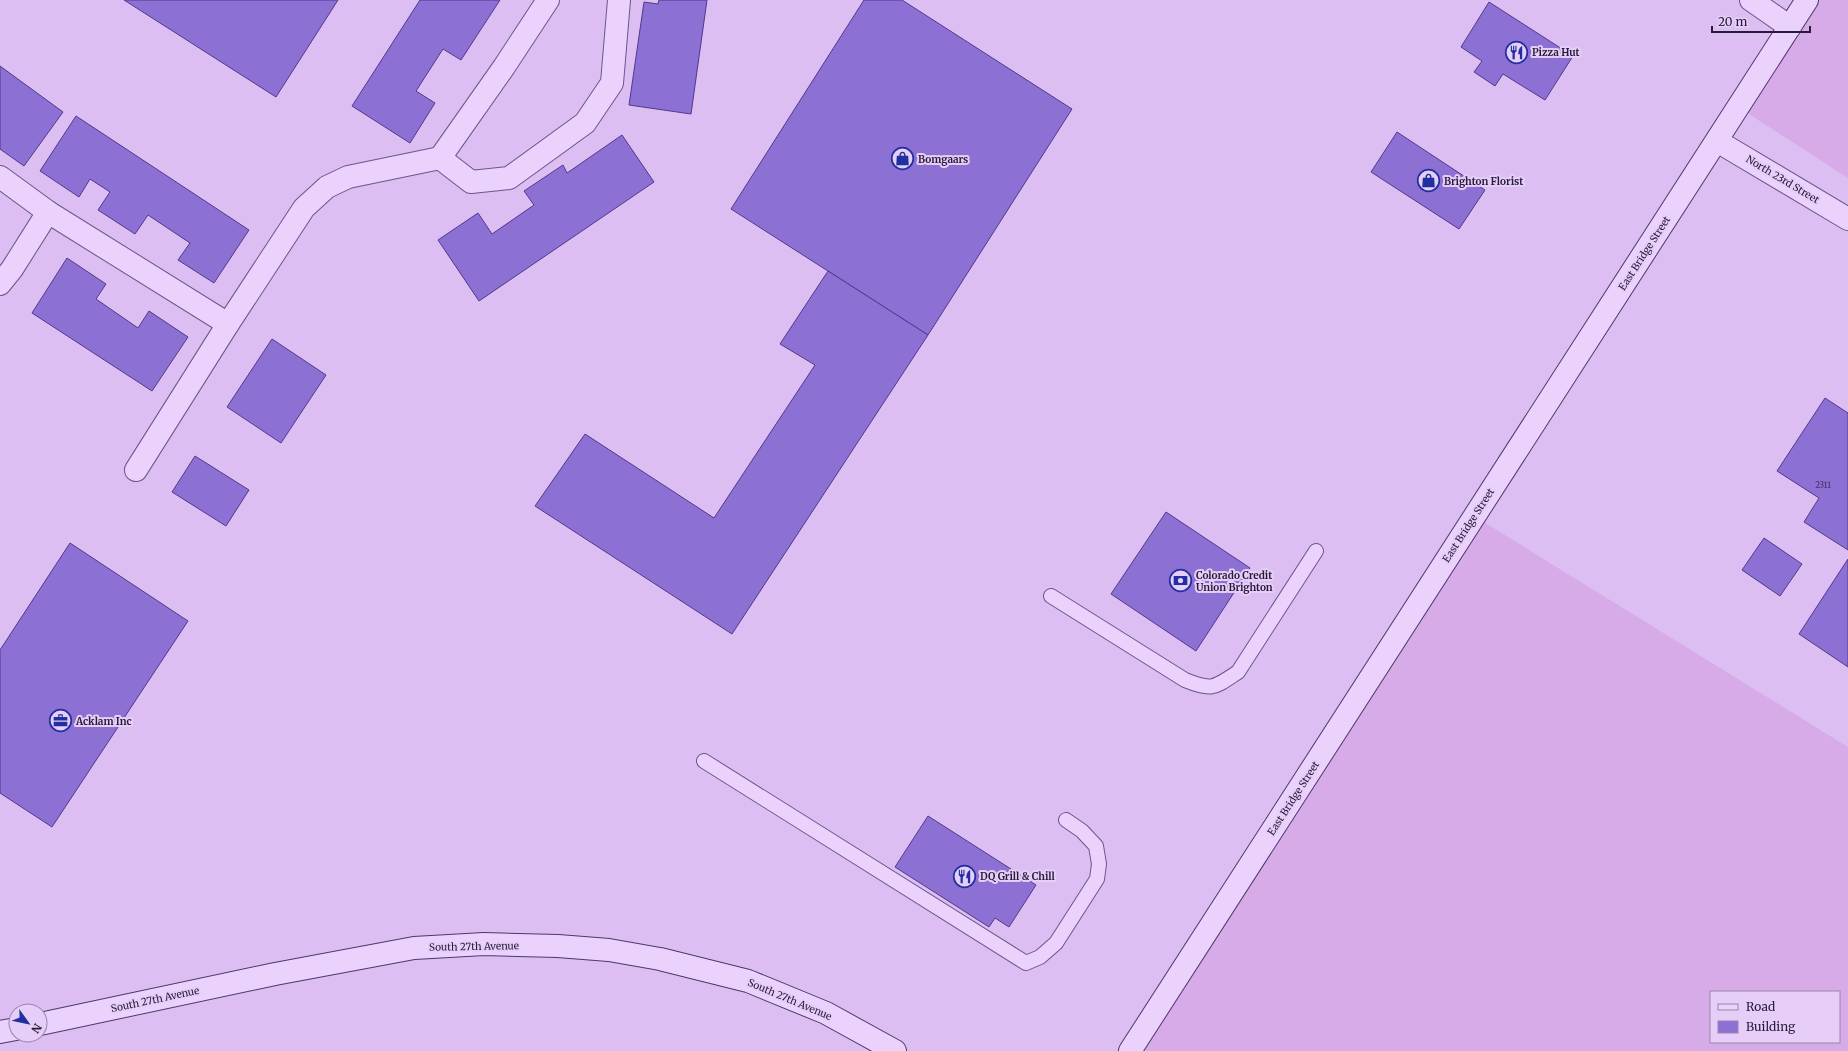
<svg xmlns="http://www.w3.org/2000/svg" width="1848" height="1051" font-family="Merriweather,serif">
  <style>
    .farmland { fill: #d7abe8; fill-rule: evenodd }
    .building { fill: #8d70d3; stroke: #50398d }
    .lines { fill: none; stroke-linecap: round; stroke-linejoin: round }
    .lane-casing { stroke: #6b558c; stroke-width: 16 }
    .street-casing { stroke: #6b558c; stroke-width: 24 }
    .secondary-casing { stroke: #4c386d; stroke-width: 24 }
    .lane { stroke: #ead2fc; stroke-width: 14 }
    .street { stroke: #ead2fc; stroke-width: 22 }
    .secondary { stroke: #ead2fc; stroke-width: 22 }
    .labels { text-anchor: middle; stroke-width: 4; stroke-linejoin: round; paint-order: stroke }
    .number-label { font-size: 8px; fill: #403060 }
    .poi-label { font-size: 10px; font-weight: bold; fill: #261b39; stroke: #e7cef8; text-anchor: start }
    .street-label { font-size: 10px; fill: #261b39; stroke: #e7cef8 }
  </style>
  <rect width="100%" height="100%" fill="#dcbef2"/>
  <g class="farmland">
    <polygon points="1807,0 1848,0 1848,178 1738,107"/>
    <path d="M1474,516L1848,747V1051H1129ZM1711,992H1839V1042H1711Z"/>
  </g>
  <g class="building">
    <polygon points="124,0 338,0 276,97"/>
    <polygon points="420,0 500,0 461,60 443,49 416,91 435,103 410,143 352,106"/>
    <polygon points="659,0 707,0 691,114 629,105 644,2 658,4"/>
    <polygon points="864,0 902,0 1072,109 928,335 731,209"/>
    <polygon points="1489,2 1573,56 1545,100 1503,74 1495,86 1474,72 1482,61 1461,47"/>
    <polygon points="0,66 63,112 24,166 0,149"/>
    <polygon points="76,116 249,230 214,283 178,260 190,243 148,215 135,234 98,210 110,192 90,179 79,197 40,171"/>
    <polygon points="1397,132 1485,190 1459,229 1371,172"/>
    <polygon points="622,135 654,182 479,301 438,240 478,213 492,234 534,205 524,191 563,165 567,173"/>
    <polygon points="67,258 106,284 96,299 138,328 149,311 188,337 152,391 32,313"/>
    <polygon points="828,271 928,335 732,634 535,506 585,434 714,518 815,365 780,344"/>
    <polygon points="272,339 326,375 281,443 227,407"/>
    <polygon points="1825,398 1848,413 1848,550 1804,522 1819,498 1777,471"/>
    <polygon points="195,456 249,490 226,526 172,492"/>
    <polygon points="1166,512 1250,568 1196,651 1111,594"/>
    <polygon points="1764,538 1802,564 1780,596 1742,570"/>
    <polygon points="70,543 188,621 52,827 0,793 0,650"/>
    <polygon points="1848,559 1848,667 1799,634"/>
    <polygon points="928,816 1036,885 1009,927 995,918 989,927 895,867"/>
  </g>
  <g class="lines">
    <defs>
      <g id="lane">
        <path d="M1051,596L1185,680C1212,691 1214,688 1238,672L1316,551"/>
        <polyline points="704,761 1026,963 1040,957 1056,943 1097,879 1099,864 1096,846 1082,831 1066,820"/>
      </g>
      <g id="street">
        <polyline points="1751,0 1790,27"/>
        <polyline points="1717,141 1848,219"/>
        <polyline points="440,158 471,182 509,178 585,123 612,83 619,0"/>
        <polyline points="0,177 48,212 228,324"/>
        <polyline points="0,284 12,269 48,212"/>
        <polyline points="136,470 228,324 304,208 327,187 348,177 440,158 504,67 548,0"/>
      </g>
      <g id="secondary">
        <polyline points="40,1024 275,974 414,948 484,944 558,946 609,950 660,959 748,981 826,1013 895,1051"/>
        <polyline points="0,1032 16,1029"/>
        <polyline points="1130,1051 1807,0"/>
      </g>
    </defs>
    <use href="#lane" class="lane-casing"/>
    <use href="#street" class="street-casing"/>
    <use href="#secondary" class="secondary-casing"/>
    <use href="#lane" class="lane"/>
    <use href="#street" class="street"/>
    <use href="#secondary" class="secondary"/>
  </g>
  <defs>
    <symbol id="restaurant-ring" viewBox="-11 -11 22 22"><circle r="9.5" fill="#e7cef8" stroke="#2030a0" stroke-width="1.5"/><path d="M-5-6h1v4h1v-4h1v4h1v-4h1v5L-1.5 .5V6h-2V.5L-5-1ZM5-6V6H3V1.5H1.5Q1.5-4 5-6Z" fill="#2030a0"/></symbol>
    <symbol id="shop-ring" viewBox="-11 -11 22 22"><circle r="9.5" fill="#e7cef8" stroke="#2030a0" stroke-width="1.5"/><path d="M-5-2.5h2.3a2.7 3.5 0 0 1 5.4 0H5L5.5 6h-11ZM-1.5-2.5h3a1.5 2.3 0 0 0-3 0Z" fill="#2030a0"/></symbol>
    <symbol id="bank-ring" viewBox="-11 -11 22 22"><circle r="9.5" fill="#e7cef8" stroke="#2030a0" stroke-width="1.5"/><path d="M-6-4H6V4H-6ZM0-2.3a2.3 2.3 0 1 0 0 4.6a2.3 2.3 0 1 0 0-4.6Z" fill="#2030a0"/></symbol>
    <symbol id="office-ring" viewBox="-11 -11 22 22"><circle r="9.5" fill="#e7cef8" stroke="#2030a0" stroke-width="1.5"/><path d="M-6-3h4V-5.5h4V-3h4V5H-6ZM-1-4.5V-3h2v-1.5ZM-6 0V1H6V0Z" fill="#2030a0"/></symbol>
  </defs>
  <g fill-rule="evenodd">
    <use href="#restaurant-ring" x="1504" y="40" width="25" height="25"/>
    <use href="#shop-ring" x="890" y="146" width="25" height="25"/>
    <use href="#shop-ring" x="1416" y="168" width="25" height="25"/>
    <use href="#bank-ring" x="1168" y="568" width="25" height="25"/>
    <use href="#office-ring" x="48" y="708" width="25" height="25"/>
    <use href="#restaurant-ring" x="952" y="864" width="25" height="25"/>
  </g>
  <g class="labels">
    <g class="number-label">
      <text x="1823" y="488">2311</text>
    </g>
    <g class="poi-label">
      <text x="1532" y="56">Pizza Hut</text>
      <text x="918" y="163">Bomgaars</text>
      <text x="1444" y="185">Brighton Florist</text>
      <text x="1196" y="579">Colorado Credit<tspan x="1196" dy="12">Union Brighton</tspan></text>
      <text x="76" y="725">Acklam Inc</text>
      <text x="980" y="880">DQ Grill &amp; Chill</text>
    </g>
    <g class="street-label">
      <text transform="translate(1783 179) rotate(31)" y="4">North 23rd Street</text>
      <text transform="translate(1644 253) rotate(-57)" y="4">East Bridge Street</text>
      <text transform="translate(1468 525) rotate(-57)" y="4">East Bridge Street</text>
      <text transform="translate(1293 798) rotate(-57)" y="4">East Bridge Street</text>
      <text transform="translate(474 946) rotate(-1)" y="4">South 27th Avenue</text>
      <text transform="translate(155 999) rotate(-12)" y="4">South 27th Avenue</text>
      <text transform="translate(790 999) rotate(23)" y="4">South 27th Avenue</text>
    </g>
  </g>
  <rect x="1710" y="991" width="130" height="52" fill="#e7cef8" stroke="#9a86ac"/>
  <rect x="1718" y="1004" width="20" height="6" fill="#ead2fc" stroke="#9a86ac"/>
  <text x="1746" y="1011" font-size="12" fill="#261b39">Road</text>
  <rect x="1718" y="1021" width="20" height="12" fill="#8d70d3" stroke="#9a86ac"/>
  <text x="1746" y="1031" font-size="12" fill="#261b39">Building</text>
  <g transform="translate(28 1023) rotate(123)"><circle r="19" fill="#e7cef8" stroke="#9a86ac"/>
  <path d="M0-3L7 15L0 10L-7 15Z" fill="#2030a0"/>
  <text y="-6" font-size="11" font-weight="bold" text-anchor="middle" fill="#261b39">N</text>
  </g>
  <path d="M1712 26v6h98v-6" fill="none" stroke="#261b39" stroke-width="2"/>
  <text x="1718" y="26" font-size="12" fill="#261b39" stroke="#e7cef8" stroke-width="3" paint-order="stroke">20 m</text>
</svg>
